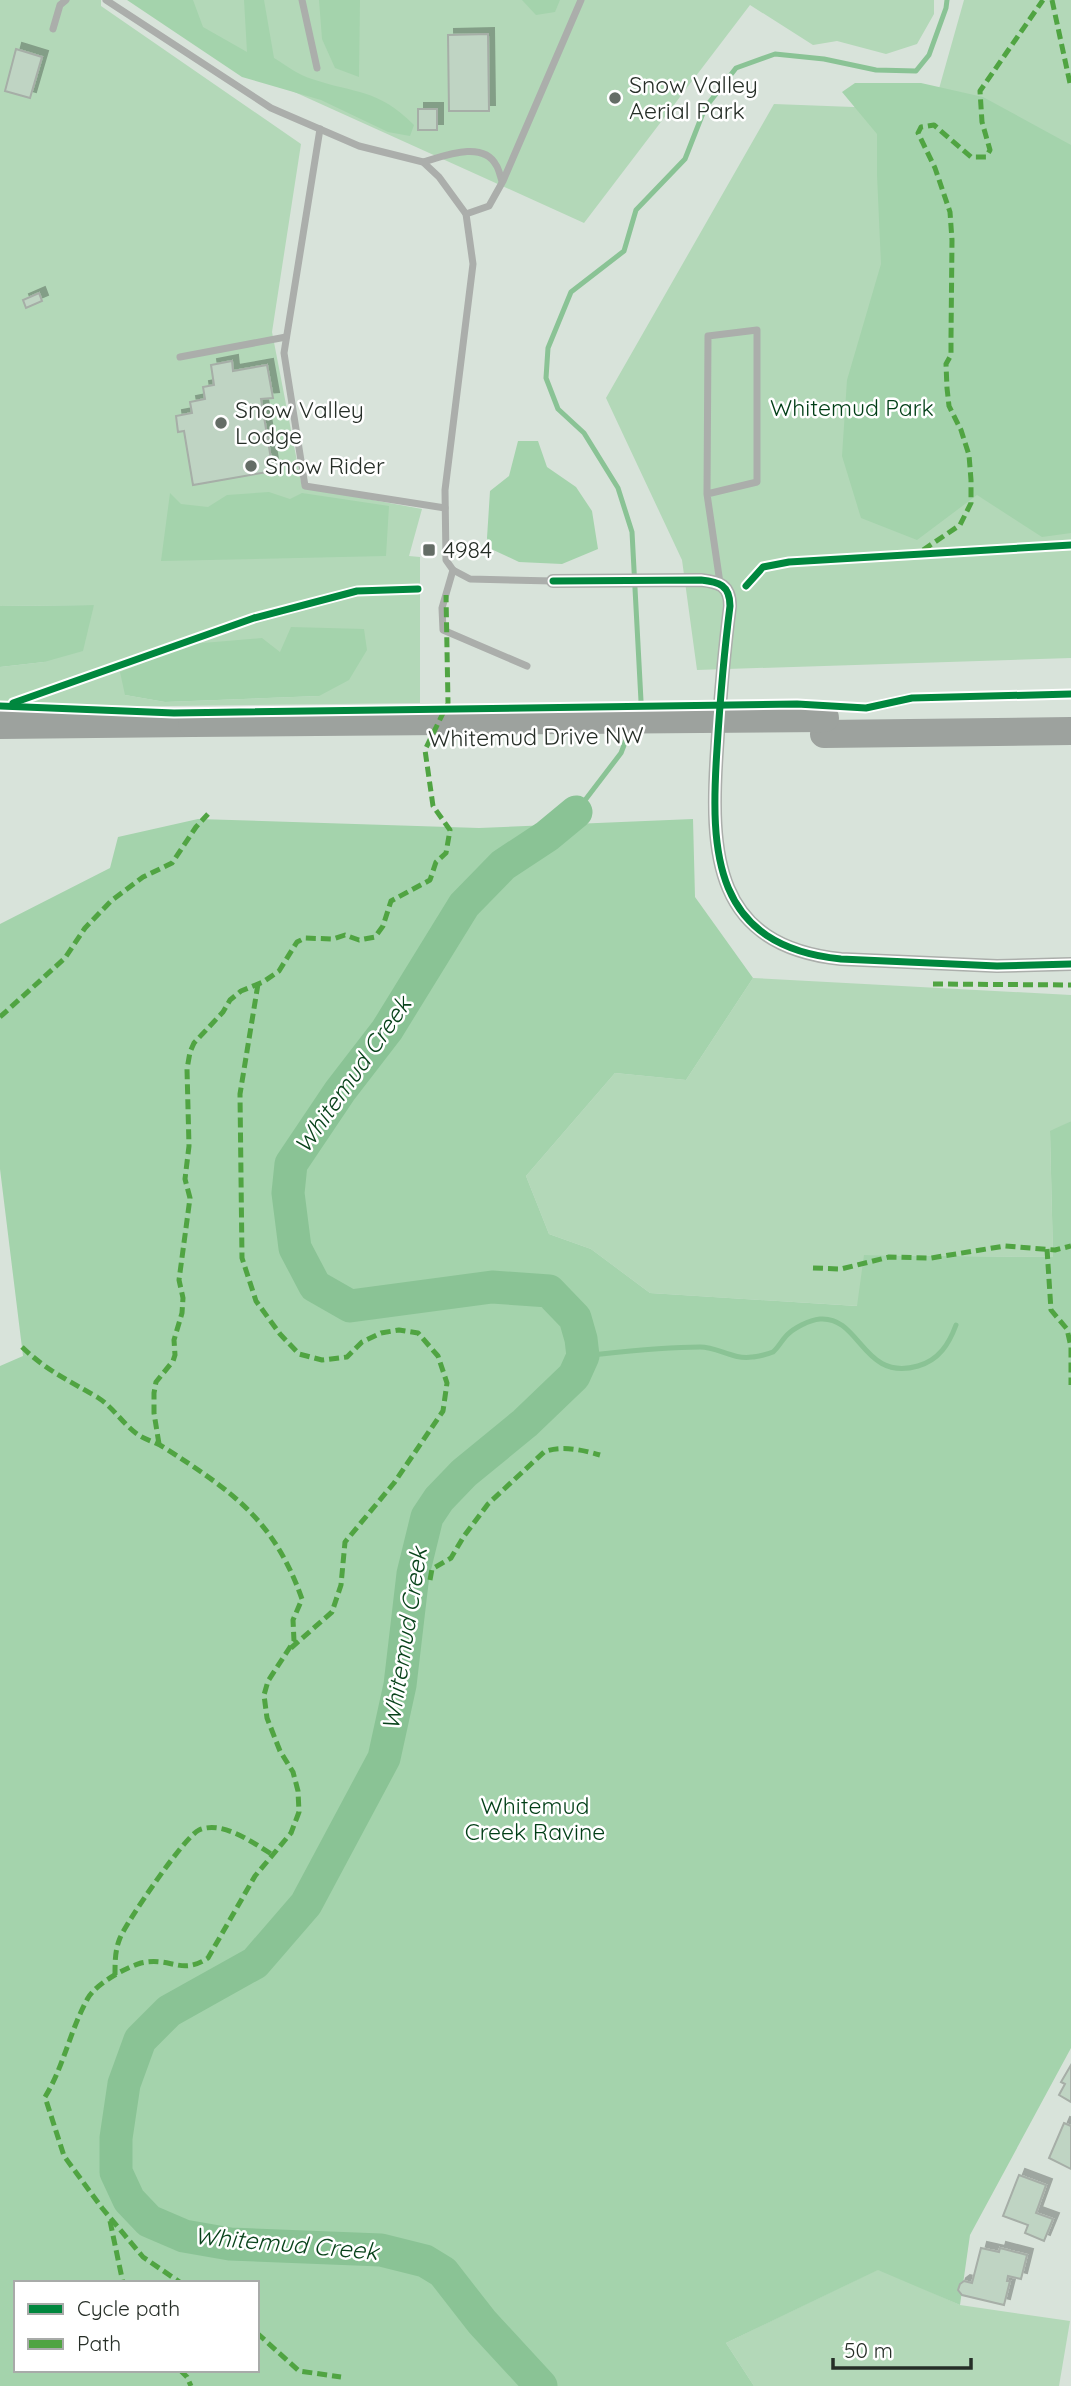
<svg xmlns="http://www.w3.org/2000/svg" width="1071" height="2386" font-family="Quicksand,sans-serif">
  <style>
    .green { fill: #b3d8b8; fill-rule: evenodd }
    .forest { fill: #a4d3ac; fill-rule: evenodd }
    .lines { fill: none; stroke-linecap: round; stroke-linejoin: round }
    .stream { stroke: #8ac395; stroke-width: 5 }
    .river { stroke: #8ac395; stroke-width: 33 }
    .building { fill: #bfd4c3; stroke: #a6aea7; stroke-width: 2; filter: url(#shadow) }
    .lane { stroke: #abaeab; stroke-width: 7 }
    .street { stroke: #abaeab; stroke-width: 14 }
    .highway { stroke: #9da29e; stroke-width: 28 }
    .highway-bridge { stroke: #9da29e; stroke-width: 28 }
    .quiet { stroke: #50a442; stroke-width: 5; stroke-dasharray: 10 5; stroke-linecap: butt }
    .cycleway-casing { stroke: #fff; stroke-width: 11 }
    .cycleway { stroke: #00873e; stroke-width: 7 }
    .poi-dot { fill: #646d66; stroke: #fff; stroke-width: 2.5 }
    .labels { text-anchor: middle; stroke-width: 5; stroke-linejoin: round; paint-order: stroke }
    .poi-label { font-size: 23px; fill: #262e27; stroke: #fff; text-anchor: start }
    .park-label { font-size: 23px; fill: #013e16; stroke: #fff }
    .street-label { font-size: 23px; fill: #262e27; stroke: #fff }
    .water-label { font-size: 24px; font-style: italic; fill: #09431b; stroke: #fff }
  </style>
  <defs>
    <filter id="shadow"><feDropShadow dx="6" dy="-6" stdDeviation="0" flood-color="#0004"/></filter>
  </defs>
  <rect width="100%" height="100%" fill="#d8e3da"/>
  <g class="green">
    <path d="M0,0H101V6L301,144L272,332L302,487L422,509L409,556L420,557V703L0,708V667L44,662L94,605L0,606ZM280,652L319,696L165,702L125,695Z"/>
    <polygon points="142,0 934,0 934,14 917,44 886,54 837,41 813,45 750,5 584,223 248,71"/>
    <polygon points="964,0 1071,0 1071,658 697,670 682,560 606,398 774,104 933,110"/>
    <polygon points="753,978 1071,995 1071,1121 1050,1132 1053,1257 865,1255 858,1306 650,1293 591,1249 549,1234 526,1176 615,1073 686,1080"/>
    <polygon points="879,2269 960,2305 1070,2321 1059,2386 754,2386 726,2343"/>
  </g>
  <g class="forest">
    <path d="M127,0H193L203,27L247,52L244,0H264L274,58C286,65 298,75 312,79C356,94 377,88 414,125L410,136L388,132L321,100L242,77Z"/>
    <polygon points="319,0 360,0 359,77 335,68 322,39"/>
    <polygon points="522,0 560,0 555,12 536,15"/>
    <polygon points="855,83 921,83 983,97 1071,145 1071,533 1042,537 977,495 917,540 861,518 842,456 847,380 881,264 877,175 877,134 842,92"/>
    <polygon points="518,441 538,441 547,467 576,487 592,511 598,549 562,564 519,562 489,548 487,538 490,491 509,476"/>
    <polygon points="269,492 290,499 302,493 389,506 386,556 161,561 170,493 181,504 208,507 227,495"/>
    <polygon points="94,605 83,651 44,662 0,667 0,606"/>
    <polygon points="291,627 364,629 367,650 349,680 319,696 165,702 125,695 120,672 191,644 262,638 280,652"/>
    <path d="M198,819L479,828L693,819L695,897L753,978L686,1080L615,1073L526,1176L549,1234L591,1249L650,1293L857,1306L864,1255L1053,1257L1050,1131L1071,1121V2048L970,2235L960,2305L878,2270L726,2343L754,2386H0V1366L23,1356L0,1169V924L110,868L118,837ZM16,2283H257V2370H16Z"/>
  </g>
  <g class="lines">
    <g class="stream">
      <polyline points="637,711 641,701 632,532 618,488 584,433 558,409 546,378 548,348 571,292 624,251 636,210 685,159 705,108 736,68 775,54 824,59 876,70 916,71 929,55 946,8 947,0"/>
      <polyline points="576,812 621,753 631,727"/>
      <path d="M583,1356C621,1352 661,1347 700,1347C718,1347 733,1360 752,1357C757,1357 768,1354 773,1352C778,1348 782,1340 787,1335C794,1328 809,1320 820,1319C861,1316 862,1382 918,1366C939,1360 949,1344 956,1325"/>
    </g>
    <polyline class="river" points="541,2386 482,2322 443,2272 425,2261 381,2250 230,2244 184,2236 149,2221 129,2200 116,2172 116,2138 124,2084 140,2040 169,2011 255,1963 306,1904 384,1758 400,1685 413,1574 427,1517 439,1499 464,1473 525,1423 574,1376 583,1356 581,1339 575,1318 549,1291 492,1287 350,1306 315,1286 295,1248 288,1193 291,1164 340,1091 387,1030 464,905 503,865 547,836 576,812"/>
  </g>
  <g class="building">
    <polygon points="488,34 489,111 449,111 448,35"/>
    <polygon points="16,49 42,57 30,98 5,91"/>
    <rect x="418" y="109" width="19" height="21"/>
    <polygon points="39,293 42,301 26,308 23,300"/>
    <polygon points="232,361 233,371 267,365 273,398 261,399 273,471 193,485 184,431 178,432 176,416 192,413 190,402 205,399 203,387 214,385 211,365"/>
    <polygon points="1071,2065 1071,2102 1059,2095 1065,2084 1061,2082"/>
    <polygon points="1064,2123 1071,2126 1071,2169 1049,2158"/>
    <polygon points="1019,2175 1046,2185 1036,2213 1053,2219 1044,2241 1025,2233 1028,2225 1003,2216"/>
    <polygon points="981,2248 999,2252 1000,2248 1027,2255 1021,2279 1008,2276 1007,2281 1010,2281 1004,2305 962,2295 958,2290 960,2284 964,2281 972,2283"/>
  </g>
  <g class="lines">
    <g class="lane">
      <polyline points="106,0 271,108 359,146 423,162 439,177 466,214 473,264 445,490 446,560 453,570 470,579 553,581"/>
      <polyline points="302,0 317,68"/>
      <polyline points="53,29 60,5 66,0"/>
      <polyline points="320,129 284,353 305,486 445,508"/>
      <path d="M423,162C444,156 483,140 496,165C499,169 500,176 502,181"/>
      <polyline points="466,214 489,206 503,181 581,0"/>
      <polyline points="180,357 286,337"/>
      <polyline points="707,494 757,482 757,330 708,336 707,494 720,583"/>
      <polyline points="453,570 442,608 443,630 527,666"/>
    </g>
    <path class="street" d="M553,581L701,580C719,582 730,585 730,606C724,653 720,701 717,749C710,853 713,946 841,959L997,966L1071,964"/>
    <g class="highway">
      <polyline points="0,725 192,723"/>
      <polyline points="824,734 1071,731"/>
    </g>
    <polyline class="highway-bridge" points="192,723 825,718"/>
    <g class="quiet">
      <polyline points="1052,0 1071,88"/>
      <polyline points="923,550 960,525 971,503 971,480 969,455 961,430 949,406 947,388 946,364 951,355 951,338 952,240 950,212 935,168 918,133 921,127 934,125 971,157 986,157 990,150 982,122 980,91 1043,0"/>
      <polyline points="258,984 240,1094 242,1258 256,1301 280,1334 299,1354 322,1360 347,1357 362,1342 381,1333 399,1330 418,1333 438,1356 447,1383 443,1411 394,1483 345,1542 341,1585 332,1612 291,1648"/>
      <polyline points="933,984 1071,985"/>
      <polyline points="0,1017 65,958 85,928 111,901 143,877 172,863 196,827 208,814"/>
      <polyline points="1047,1249 1051,1310 1067,1329 1071,1347 1071,1385"/>
      <polyline points="813,1268 841,1269 889,1257 931,1258 1005,1246 1055,1250 1071,1246"/>
      <path d="M22,1347C47,1371 68,1380 97,1397C113,1407 122,1423 137,1434C145,1440 156,1442 165,1448C233,1492 274,1520 302,1599L293,1620L294,1641L268,1681L264,1695L267,1718L280,1751L293,1772L298,1791L299,1812L291,1833L255,1876L208,1958C181,1976 170,1956 141,1963C125,1968 97,1983 88,1998C70,2030 64,2066 45,2097L64,2156L102,2208L143,2257L181,2283"/>
      <polyline points="159,1444 154,1413 154,1393 156,1382 173,1361 175,1355 174,1340 182,1313 183,1298 179,1280 190,1198 185,1179 189,1146 187,1069 190,1052 194,1043 223,1012 230,1000 241,991 263,982 279,971 297,942 305,938 333,939 345,935 359,940 375,937 383,926 391,901 430,880 436,862 446,853 450,830 433,806 425,750 448,703 446,595"/>
      <path d="M430,1580L432,1569L451,1558L464,1536L488,1504L544,1452C561,1445 583,1450 600,1455"/>
      <path d="M115,1975C115,1962 115,1950 120,1938C127,1921 185,1836 199,1830C223,1820 253,1843 273,1855"/>
      <polyline points="110,2221 123,2283"/>
      <polyline points="257,2333 299,2371 341,2377"/>
      <polyline points="180,2370 187,2377 191,2386"/>
    </g>
    <defs>
      <g id="cycleway">
        <path d="M553,581L701,580C719,582 730,585 730,606C724,653 720,701 717,749C710,853 713,946 841,959L997,966L1071,964"/>
        <polyline points="746,586 763,567 789,562 1071,545"/>
        <polyline points="13,703 254,618 357,591 418,589"/>
        <polyline points="0,706 174,713 797,704 866,708 912,698 1071,694"/>
      </g>
    </defs>
    <use href="#cycleway" class="cycleway-casing"/>
    <use href="#cycleway" class="cycleway"/>
  </g>
  <g class="poi-dot">
    <circle cx="615" cy="98" r="7"/>
    <circle cx="221" cy="423" r="7"/>
    <circle cx="251" cy="466" r="7"/>
    <rect x="422" y="543" width="14" height="14" rx="3.5"/>
  </g>
  <g class="labels">
    <g class="poi-label">
      <text x="629" y="93">Snow Valley<tspan x="629" dy="26">Aerial Park</tspan></text>
      <text x="235" y="418">Snow Valley<tspan x="235" dy="26">Lodge</tspan></text>
      <text x="265" y="474">Snow Rider</text>
      <text x="443" y="558">4984</text>
    </g>
    <g class="park-label">
      <text x="852" y="416">Whitemud Park</text>
      <text x="535" y="1814">Whitemud<tspan x="535" dy="26">Creek Ravine</tspan></text>
    </g>
    <g class="street-label">
      <text transform="translate(536 737) rotate(-1)" y="8">Whitemud Drive NW</text>
    </g>
    <g class="water-label">
      <text transform="translate(353 1075) rotate(-55)" y="8">Whitemud Creek</text>
      <text transform="translate(405 1639) rotate(-81)" y="8">Whitemud Creek</text>
      <text transform="translate(286 2244) rotate(5)" y="8">Whitemud Creek</text>
    </g>
  </g>
  <rect x="14" y="2281" width="245" height="91" fill="#ffffff" stroke="#a8aba9" stroke-width="2"/>
  <rect x="28" y="2304" width="35" height="10" fill="#00873e" stroke="#a8aba9" stroke-width="2"/>
  <text x="77" y="2316" font-size="21" fill="#262e27">Cycle path</text>
  <rect x="28" y="2339" width="35" height="10" fill="#50a442" stroke="#a8aba9" stroke-width="2"/>
  <text x="77" y="2351" font-size="21" fill="#262e27">Path</text>
  <path d="M833 2358v10h138v-10" fill="none" stroke="#262e27" stroke-width="3.5"/>
  <text x="844" y="2358" font-size="21" fill="#262e27" stroke="#ffffff" stroke-width="5" paint-order="stroke">50 m</text>
</svg>
